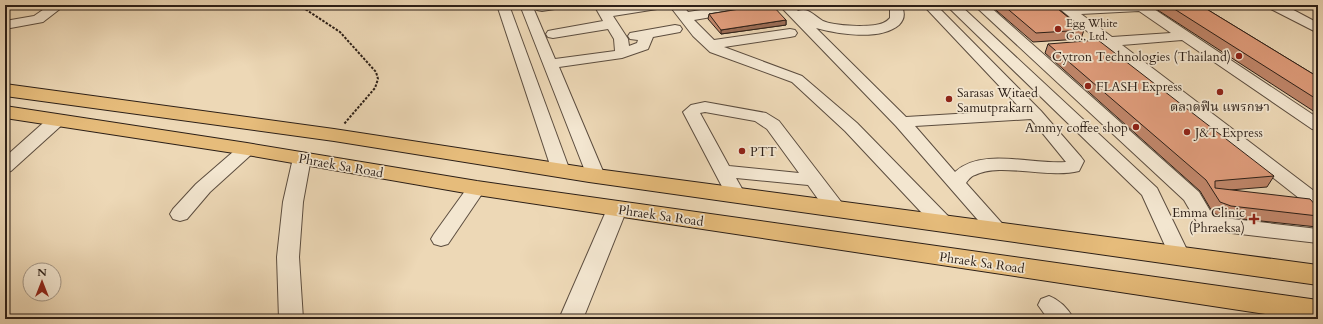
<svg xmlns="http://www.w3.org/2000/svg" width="1323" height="324" font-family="Cardo,'Noto Serif Thai',serif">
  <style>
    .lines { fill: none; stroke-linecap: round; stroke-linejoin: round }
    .minor-casing { stroke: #5c4d3f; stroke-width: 2 }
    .major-casing { stroke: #2c1f17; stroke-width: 2 }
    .path { stroke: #2c1f17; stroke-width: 2; stroke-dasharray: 2.5 1.5; stroke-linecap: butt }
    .minor { fill: #f3e6d0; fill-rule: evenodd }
    .major { fill: #e6bc7b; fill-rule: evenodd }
    .wall { fill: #c0866a; stroke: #2c1f17 }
    .shaded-wall { fill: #9c6d56; stroke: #2c1f17 }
    .building { fill: #df9c7b; stroke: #2c1f17 }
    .poi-dot { fill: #8f2418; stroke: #f3e6d0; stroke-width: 1.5 }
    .labels { text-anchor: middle; stroke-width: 3.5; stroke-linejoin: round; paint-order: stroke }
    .far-poi-label { font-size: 11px; fill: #2c1f17; stroke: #f3e6d0; text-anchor: start }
    .poi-label { font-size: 13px; fill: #2c1f17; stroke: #f3e6d0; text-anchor: start }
    .street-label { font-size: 13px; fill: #2c1f17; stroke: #f3e6d0 }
  </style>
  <rect width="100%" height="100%" fill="#edd8b6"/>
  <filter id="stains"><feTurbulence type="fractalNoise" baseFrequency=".005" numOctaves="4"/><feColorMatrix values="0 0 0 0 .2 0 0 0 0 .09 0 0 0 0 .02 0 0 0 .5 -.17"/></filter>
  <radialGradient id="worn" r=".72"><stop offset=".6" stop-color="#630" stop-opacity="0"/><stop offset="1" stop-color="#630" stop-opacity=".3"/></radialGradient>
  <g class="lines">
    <defs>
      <g id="minor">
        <polygon points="50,5 65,5 43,22 5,29 5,21 34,16"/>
        <polygon points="497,5 509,5 570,171 567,175 561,177 555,175 552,171"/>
        <polygon points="520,5 532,5 555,59 615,51 614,39 608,29 553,38 548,37 546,34 548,31 553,30 603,21 594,5 606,5 609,8 631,5 663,5 662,8 657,9 613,16 628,39 629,46 637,43 638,40 630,39 628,36 630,33 675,25 680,26 682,29 680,32 653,37 648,49 622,58 559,67 605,176 603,180 596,182 589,180 587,176"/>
        <polygon points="537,5 562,5 561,8 542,11 537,10 535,7"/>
        <polygon points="669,5 682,5 688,12 734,5 758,5 757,9 752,10 694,20 714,40 790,29 795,30 797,33 795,36 790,37 724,47 802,76 857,123 950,218 953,223 950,228 943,230 936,228 845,131 792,82 710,52 693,36"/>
        <path d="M779,5H792L798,11C809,7 814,16 823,21C833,26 872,28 883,23C886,22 888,20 890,18V9L889,5H901C905,12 905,19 899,25C880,41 838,34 816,28L906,117L1022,110L923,5H936L1041,111L1081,157L1084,161L1079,171C1048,179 1000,162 975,175C971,176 968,180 966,183L1008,230L1005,235L998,237L991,235L896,126ZM1031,119L1066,162C1034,165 981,147 955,172L915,126Z"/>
        <polygon points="946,5 960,5 1157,188 1190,256 1186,261 1179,264 1172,261 1142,195"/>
        <polygon points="974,5 988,5 1199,192 1212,214 1224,218 1318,229 1318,243 1223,232 1198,224 1184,200"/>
        <path d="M1055,5H1069L1072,7L1148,5L1318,118V130L1312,129L1182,40L1122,45L1318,194V212L1311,211L1304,202L1105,46L1099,45L1097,42L1098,40ZM1139,11L1171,33L1112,37L1081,14Z"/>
        <polygon points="1268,5 1284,5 1318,23 1318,33 1269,8"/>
        <path d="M705,102L766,113L779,121L842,203L845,208L842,213L835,214L828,213L808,185L736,178L745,194L742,198L735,200L728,198L683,112L691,105ZM705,112L755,121L767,129L799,173L729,166L700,113Z"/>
        <polygon points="57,115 63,116 65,120 63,124 11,171 5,173 5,157 51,116"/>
        <polygon points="247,144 253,145 256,149 253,153 210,192 187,219 180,221 173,219 170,214 173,209 196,184 241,145"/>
        <polygon points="302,153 308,154 311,158 303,202 299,257 303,319 279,319 277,257 283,202 293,158 296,154"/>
        <polygon points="477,182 484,184 486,188 448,244 441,246 434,244 431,239 434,234 470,184"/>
        <polygon points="617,202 624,204 627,209 583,319 559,319 607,209 610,204"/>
        <path d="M1049,296C1060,300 1068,309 1074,319H1048L1038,305L1041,299Z"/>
      </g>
      <g id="major">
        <polygon points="5,84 334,129 589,168 1318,265 1318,285 589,182 334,141 5,96"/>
        <polygon points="5,106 247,143 477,181 1318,300 1318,319 1299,319 477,195 247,155 5,118"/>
      </g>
    </defs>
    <use href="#minor" class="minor-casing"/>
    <use href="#major" class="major-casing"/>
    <polyline class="path" points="299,5 340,32 376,72 378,79 375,88 344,124"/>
    <use href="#minor" class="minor"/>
    <use href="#major" class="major"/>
  </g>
  <g class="wall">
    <polygon points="697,5 724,5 700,9"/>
    <polygon points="990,5 1053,5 1084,30 1081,39 1033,42"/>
    <polygon points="1150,5 1200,5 1318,77 1318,114"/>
    <polygon points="758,6 786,20 786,25 721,34 708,19 709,14"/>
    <polygon points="1048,44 1274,176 1267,187 1230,190 1318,208 1318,226 1317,227 1224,217 1213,213 1200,191 1045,53"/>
  </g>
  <g class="shaded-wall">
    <polygon points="700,5 724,5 700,9"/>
    <polygon points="786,20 786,25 721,34 721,30"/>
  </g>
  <g class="building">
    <polygon points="758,5 772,5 786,20 721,30 709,14 758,6"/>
    <polygon points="1003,5 1053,5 1084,30 1036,33"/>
    <polygon points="1168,5 1200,5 1318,77 1318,100"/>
    <polygon points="1098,40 1274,176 1215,181 1215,188 1310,199 1318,208 1318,216 1231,206 1220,202 1206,180 1048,44"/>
  </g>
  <g class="poi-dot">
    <circle cx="1058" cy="29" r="4"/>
    <circle cx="1239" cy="56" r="4"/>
    <circle cx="1088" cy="86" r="4"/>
    <circle cx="1220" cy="92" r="4"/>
    <circle cx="949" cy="99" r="4"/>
    <circle cx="1136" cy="127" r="4"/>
    <circle cx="1187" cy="132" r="4"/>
    <circle cx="742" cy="151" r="4"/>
    <path d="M1252 213h4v4h4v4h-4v4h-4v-4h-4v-4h4z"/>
  </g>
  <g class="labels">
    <g class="far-poi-label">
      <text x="1066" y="27">Egg White<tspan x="1066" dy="13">Co., Ltd.</tspan></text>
    </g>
    <g class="poi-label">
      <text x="1231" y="61" text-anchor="end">Cytron Technologies (Thailand)</text>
      <text x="1096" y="91">FLASH Express</text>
      <text x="957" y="97">Sarasas Witaed<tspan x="957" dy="15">Samutprakarn</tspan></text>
      <text x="1220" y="111" text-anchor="middle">ตลาดฟิน แพรกษา</text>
      <text x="1128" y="132" text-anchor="end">Ammy coffee shop</text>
      <text x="1195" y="137">J&amp;T Express</text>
      <text x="750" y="156">PTT</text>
      <text x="1245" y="217" text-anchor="end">Emma Clinic<tspan x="1245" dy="15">(Phraeksa)</tspan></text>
    </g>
    <g class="street-label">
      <text transform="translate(341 165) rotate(10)" y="5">Phraek Sa Road</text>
      <text transform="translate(661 215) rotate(8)" y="5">Phraek Sa Road</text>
      <text transform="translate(982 262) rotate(8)" y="5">Phraek Sa Road</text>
    </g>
  </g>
  <rect width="1323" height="324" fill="none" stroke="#edd8b6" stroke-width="20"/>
  <rect x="6" y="6" width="1311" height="312" fill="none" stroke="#2c1f17" stroke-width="2"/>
  <rect x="10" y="10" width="1303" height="304" fill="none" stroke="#2c1f17"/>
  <g transform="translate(42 282)"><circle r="19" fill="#f3e6d0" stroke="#a39686"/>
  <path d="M0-3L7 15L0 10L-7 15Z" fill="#8f2418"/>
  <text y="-6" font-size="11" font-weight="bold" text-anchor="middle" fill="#2c1f17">N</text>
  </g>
  <rect width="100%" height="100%" filter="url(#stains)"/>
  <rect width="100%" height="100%" fill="url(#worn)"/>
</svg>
